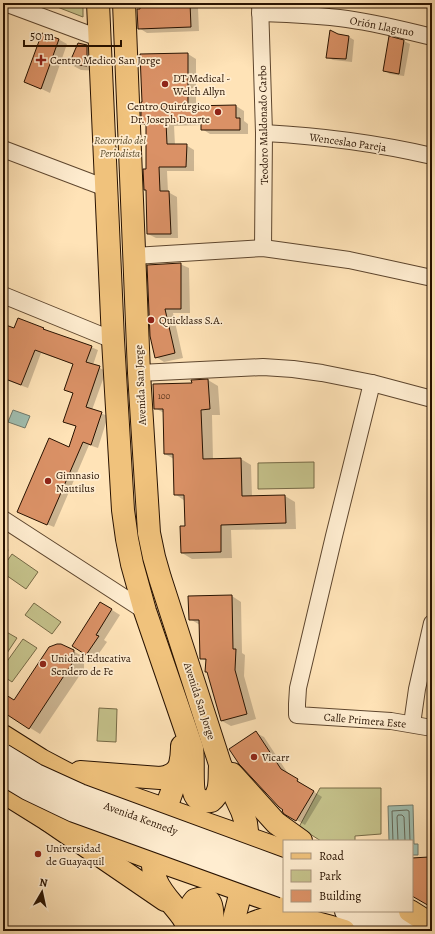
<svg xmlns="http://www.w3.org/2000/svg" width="435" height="934" font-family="Alegreya,serif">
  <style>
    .green { fill: #c5c28b; stroke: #766a46 }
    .water { fill: #a0beb0; stroke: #70796a }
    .shadow { fill: #0003 }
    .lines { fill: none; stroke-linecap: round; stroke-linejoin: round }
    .shore { stroke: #646858; stroke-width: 1 }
    .building { fill: #da9166; stroke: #281200 }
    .minor-casing { stroke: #5e462e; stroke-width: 18 }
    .secondary-casing { stroke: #281200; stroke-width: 24 }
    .primary-casing { stroke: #281200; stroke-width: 24 }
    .minor { stroke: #ffedd0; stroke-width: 16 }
    .secondary { stroke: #ffedd0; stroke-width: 22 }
    .primary { stroke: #f0c27c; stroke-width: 22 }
    .secondary-bridge-casing { stroke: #281200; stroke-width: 24; stroke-linecap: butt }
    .secondary-bridge { stroke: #ffedd0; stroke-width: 22 }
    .poi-dot { fill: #8f2418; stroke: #ffedd0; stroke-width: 1.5 }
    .labels { text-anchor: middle; stroke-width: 3.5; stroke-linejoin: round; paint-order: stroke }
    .number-label { font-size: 9px; fill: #54321a }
    .street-label { font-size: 11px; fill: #281200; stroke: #ffedd0 }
    .poi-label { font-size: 11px; fill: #281200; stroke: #ffedd0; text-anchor: start }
    .park-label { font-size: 11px; font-style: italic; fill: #5f5031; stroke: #ffedd0 }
  </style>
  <rect width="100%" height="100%" fill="#ffe3b7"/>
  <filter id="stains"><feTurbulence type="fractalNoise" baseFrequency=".005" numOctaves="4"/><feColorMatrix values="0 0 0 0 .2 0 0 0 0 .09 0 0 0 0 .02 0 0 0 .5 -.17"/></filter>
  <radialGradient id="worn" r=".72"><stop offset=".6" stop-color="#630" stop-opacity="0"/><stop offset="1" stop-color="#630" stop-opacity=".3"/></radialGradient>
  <g class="green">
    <polygon points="47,3 83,3 83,17"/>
    <polygon points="314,462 314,488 258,489 258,463"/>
    <polygon points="12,554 38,572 26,589 3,573 3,567"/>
    <polygon points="34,603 61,622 52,634 25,615"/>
    <polygon points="3,630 17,638 3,659"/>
    <polygon points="23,639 37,648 12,682 3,676 3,667"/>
    <polygon points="99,708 117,709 116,742 97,741"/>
    <polygon points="320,788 381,788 381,834 355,836 355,841 321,841 299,827"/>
  </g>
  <g class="water">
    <polygon points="13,410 30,416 25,428 8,422"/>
    <polygon points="413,805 414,844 418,844 418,855 412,855 412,841 389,841 388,806"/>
  </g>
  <g class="shadow">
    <polygon points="141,3 202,3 202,8 198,8 199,31 147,33 139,28"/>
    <polygon points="338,35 349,37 354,40 352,62 333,60 327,57"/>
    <polygon points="390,38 404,41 410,44 404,76 390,74 385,71"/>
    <polygon points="58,39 67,44 50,93 25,81"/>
    <polygon points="86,46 97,52 98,71 81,70 70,64"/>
    <polygon points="188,54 196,59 196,107 236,106 244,111 244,121 248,124 248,134 210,134 202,129 202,125 174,126 175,145 186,145 194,150 194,171 167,171 168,192 177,197 178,238 156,238 148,234 147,170 147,126 142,123"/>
    <polygon points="180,264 189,268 190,313 173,313 183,358 164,362 156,357 151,336"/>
    <polygon points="3,325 14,329 43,328 49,332 91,347 98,350 93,365 106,371 92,410 108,416 98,448 89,445 54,527 24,515 70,448 77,427 65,422 74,394 65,389 73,364 41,353 28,388 3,379"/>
    <polygon points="208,380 218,386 220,415 212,415 213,460 241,459 251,465 252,497 285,496 295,502 296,529 231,530 232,558 192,559 182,553 186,527 185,501 175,494 174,459 165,454 164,413 155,408 193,384"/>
    <polygon points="3,546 9,550 3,559"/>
    <polygon points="232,596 241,602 242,653 245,655 244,676 256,719 231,726 222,721 207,661 201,658 200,625 190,619"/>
    <polygon points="101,603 120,615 104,640 107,642 95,659 73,646"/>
    <polygon points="73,651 84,657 84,669 40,734 3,711 3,693 14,701"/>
    <polygon points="256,733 264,737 289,775 322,797 305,825 285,813"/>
    <polygon points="429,858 432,860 432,907 412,894 412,859"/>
  </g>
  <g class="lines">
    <g class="shore">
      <polyline points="393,841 392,811 407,810 409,811 410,841"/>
      <polyline points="398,841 397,817 398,815 402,815 404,817 405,841"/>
    </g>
  </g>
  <g class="building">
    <polygon points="140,3 190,3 191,27 138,29 137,9 140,9"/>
    <polygon points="330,30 338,34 349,36 346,59 326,58"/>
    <polygon points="42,33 59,39 41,89 24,82"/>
    <polygon points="389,36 404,40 399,74 383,71"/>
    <polygon points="78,43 87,45 87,66 69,64"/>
    <polygon points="188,53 188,106 236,105 236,118 240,118 240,130 201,130 201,120 166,122 167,144 187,144 186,167 159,167 160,191 169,191 171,234 147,234 146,190 144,190 143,169 146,169 146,124 141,124 141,102 142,102 140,54"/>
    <polygon points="181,263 181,309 165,309 175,353 155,358 150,336 147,265"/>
    <polygon points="18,318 44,328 43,329 92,346 86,362 100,366 86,407 102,412 91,445 83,442 47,525 17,512 49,438 69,447 76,426 63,422 73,393 64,390 73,364 35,350 21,385 3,378 3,324 14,328"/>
    <polygon points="208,379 210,409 201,410 203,459 241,458 242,496 285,495 286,523 221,525 221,552 181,553 180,526 185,526 184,495 174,495 173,454 164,454 163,409 154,409 153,384 192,383 191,380"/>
    <polygon points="232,595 233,649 236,649 235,670 247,714 221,721 207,672 205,672 206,659 200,659 199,620 189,620 188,596"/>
    <polygon points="100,602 112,609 96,635 99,636 86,655 72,646"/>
    <polygon points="57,644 61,644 74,650 73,662 29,729 3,712 3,693 14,700 49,647"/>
    <polygon points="256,731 281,769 298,779 297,781 314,791 296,821 284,814 282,811 283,810 279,807 239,764 229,749"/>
    <polygon points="429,857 431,907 412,896 412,858"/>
  </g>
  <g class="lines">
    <defs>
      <g id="minor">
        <polyline points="5,3 99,38"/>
        <polyline points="260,3 264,133 263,248"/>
        <path d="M260,13C289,14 318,15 347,19C376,23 404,30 432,37"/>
        <path d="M264,133C321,136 376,143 432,156"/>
        <polyline points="3,149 106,188"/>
        <polyline points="134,256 263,248 349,260 432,278"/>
        <polyline points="3,295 113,340"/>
        <polyline points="139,373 263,367 293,369 322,373 372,383 432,399"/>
        <polyline points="372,383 334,536 298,688 297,704 297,715 391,721 432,728"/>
        <polyline points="3,519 145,611"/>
        <polyline points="412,724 417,689 432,623"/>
      </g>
      <g id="secondary">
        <polyline points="346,911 384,931"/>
        <polyline points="382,911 416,931"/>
      </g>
      <g id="primary">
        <path d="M98,3L113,340L123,510L127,539L132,564L145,611L192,748C194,759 191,787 195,795C198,801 205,802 211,801C222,793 219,777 220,766"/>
        <polyline points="124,3 139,373 149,533 154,557 160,578 220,764 242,811 246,823 248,839 247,861 244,879 231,931"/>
        <polyline points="3,736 41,760 75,778 284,851"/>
        <path d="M182,746C183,788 141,839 156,880C161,893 173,904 181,915C185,920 187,926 190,931"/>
        <path d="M80,772L160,778C170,777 176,773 181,764"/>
        <polyline points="232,774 276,823 301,841"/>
        <polyline points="3,792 48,820 165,900"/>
        <polyline points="48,820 153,859 284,905"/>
        <polyline points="410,911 432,925"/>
        <path d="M197,930C194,919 185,911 195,900C218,892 211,919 213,931"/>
        <path d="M242,931C264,907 318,922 344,931"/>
      </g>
    </defs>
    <use href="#minor" class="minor-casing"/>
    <use href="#secondary" class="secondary-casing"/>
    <use href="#primary" class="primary-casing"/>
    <use href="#minor" class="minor"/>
    <use href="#secondary" class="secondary"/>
    <use href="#primary" class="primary"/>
    <defs>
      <g id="secondary-bridge">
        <polyline points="3,755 36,775 80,795 284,870"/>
        <polyline points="3,774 28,789 74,811 284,887"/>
      </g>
    </defs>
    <use href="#secondary-bridge" class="secondary-bridge-casing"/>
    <use href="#secondary-bridge" class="secondary-bridge"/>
  </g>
  <g class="poi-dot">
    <path d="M39 54h4v4h4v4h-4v4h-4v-4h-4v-4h4z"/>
    <circle cx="165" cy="84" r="4"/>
    <circle cx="218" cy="112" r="4"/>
    <circle cx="151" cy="320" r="4"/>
    <circle cx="48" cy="481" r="4"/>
    <circle cx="43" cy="664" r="4"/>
    <circle cx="254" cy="757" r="4"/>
    <circle cx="38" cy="854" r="4"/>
  </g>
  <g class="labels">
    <g class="number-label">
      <text x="164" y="399">100</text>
    </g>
    <g class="street-label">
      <text transform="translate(382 26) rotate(11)" y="4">Orión Llaguno</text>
      <text transform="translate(263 125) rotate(-91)" y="4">Teodoro Maldonado Carbo</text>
      <text transform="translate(348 142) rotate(8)" y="4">Wenceslao Pareja</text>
      <text transform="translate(140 385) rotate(-93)" y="4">Avenida San Jorge</text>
      <text transform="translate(200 701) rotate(72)" y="4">Avenida San Jorge</text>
      <text transform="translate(365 720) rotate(5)" y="4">Calle Primera Este</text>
      <text transform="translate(141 818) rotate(20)" y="4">Avenida Kennedy</text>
    </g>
    <g class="poi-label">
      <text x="50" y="64">Centro Medico San Jorge</text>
      <text x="173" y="82">DT Medical -<tspan x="173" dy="13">Welch Allyn</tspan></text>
      <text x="210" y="110" text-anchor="end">Centro Quirúrgico<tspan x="210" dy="13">Dr. Joseph Duarte</tspan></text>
      <text x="159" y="324">Quicklass S.A.</text>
      <text x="56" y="479">Gimnasio<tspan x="56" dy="13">Nautilus</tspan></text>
      <text x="51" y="662">Unidad Educativa<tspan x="51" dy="13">Sendero de Fe</tspan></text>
      <text x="262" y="761">Vicarr</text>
      <text x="46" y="852">Universidad<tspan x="46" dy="13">de Guayaquil</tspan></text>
    </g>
    <g class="park-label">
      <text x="120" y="144">Recorrido del<tspan x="120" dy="13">Periodista</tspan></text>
    </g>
  </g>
  <rect width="435" height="934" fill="none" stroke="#ffe3b7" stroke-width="16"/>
  <rect x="4" y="4" width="427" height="926" fill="none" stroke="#281200" stroke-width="2"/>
  <rect x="8" y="8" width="419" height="918" fill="none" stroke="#281200"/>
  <rect x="283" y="840" width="130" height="72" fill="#ffedd0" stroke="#a9957d"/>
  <rect x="291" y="853" width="20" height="6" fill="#f0c27c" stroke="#a9957d"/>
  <text x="319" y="860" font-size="12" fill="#281200">Road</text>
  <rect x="291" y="870" width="20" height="12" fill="#c5c28b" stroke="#a9957d"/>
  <text x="319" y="880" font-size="12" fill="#281200">Park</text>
  <rect x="291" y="890" width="20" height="12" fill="#da9166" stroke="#a9957d"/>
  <text x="319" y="900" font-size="12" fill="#281200">Building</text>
  <g transform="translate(42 892) rotate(9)" stroke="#ffedd0" stroke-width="3" paint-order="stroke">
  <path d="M0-3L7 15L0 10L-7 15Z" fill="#281200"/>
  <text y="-6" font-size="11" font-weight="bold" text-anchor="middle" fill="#281200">N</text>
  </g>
  <path d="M24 40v6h97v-6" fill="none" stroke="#281200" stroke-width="2"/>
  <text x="30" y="40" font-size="12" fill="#281200" stroke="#ffedd0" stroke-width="3" paint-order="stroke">50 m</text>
  <rect width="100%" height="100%" filter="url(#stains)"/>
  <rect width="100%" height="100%" fill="url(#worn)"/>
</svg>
